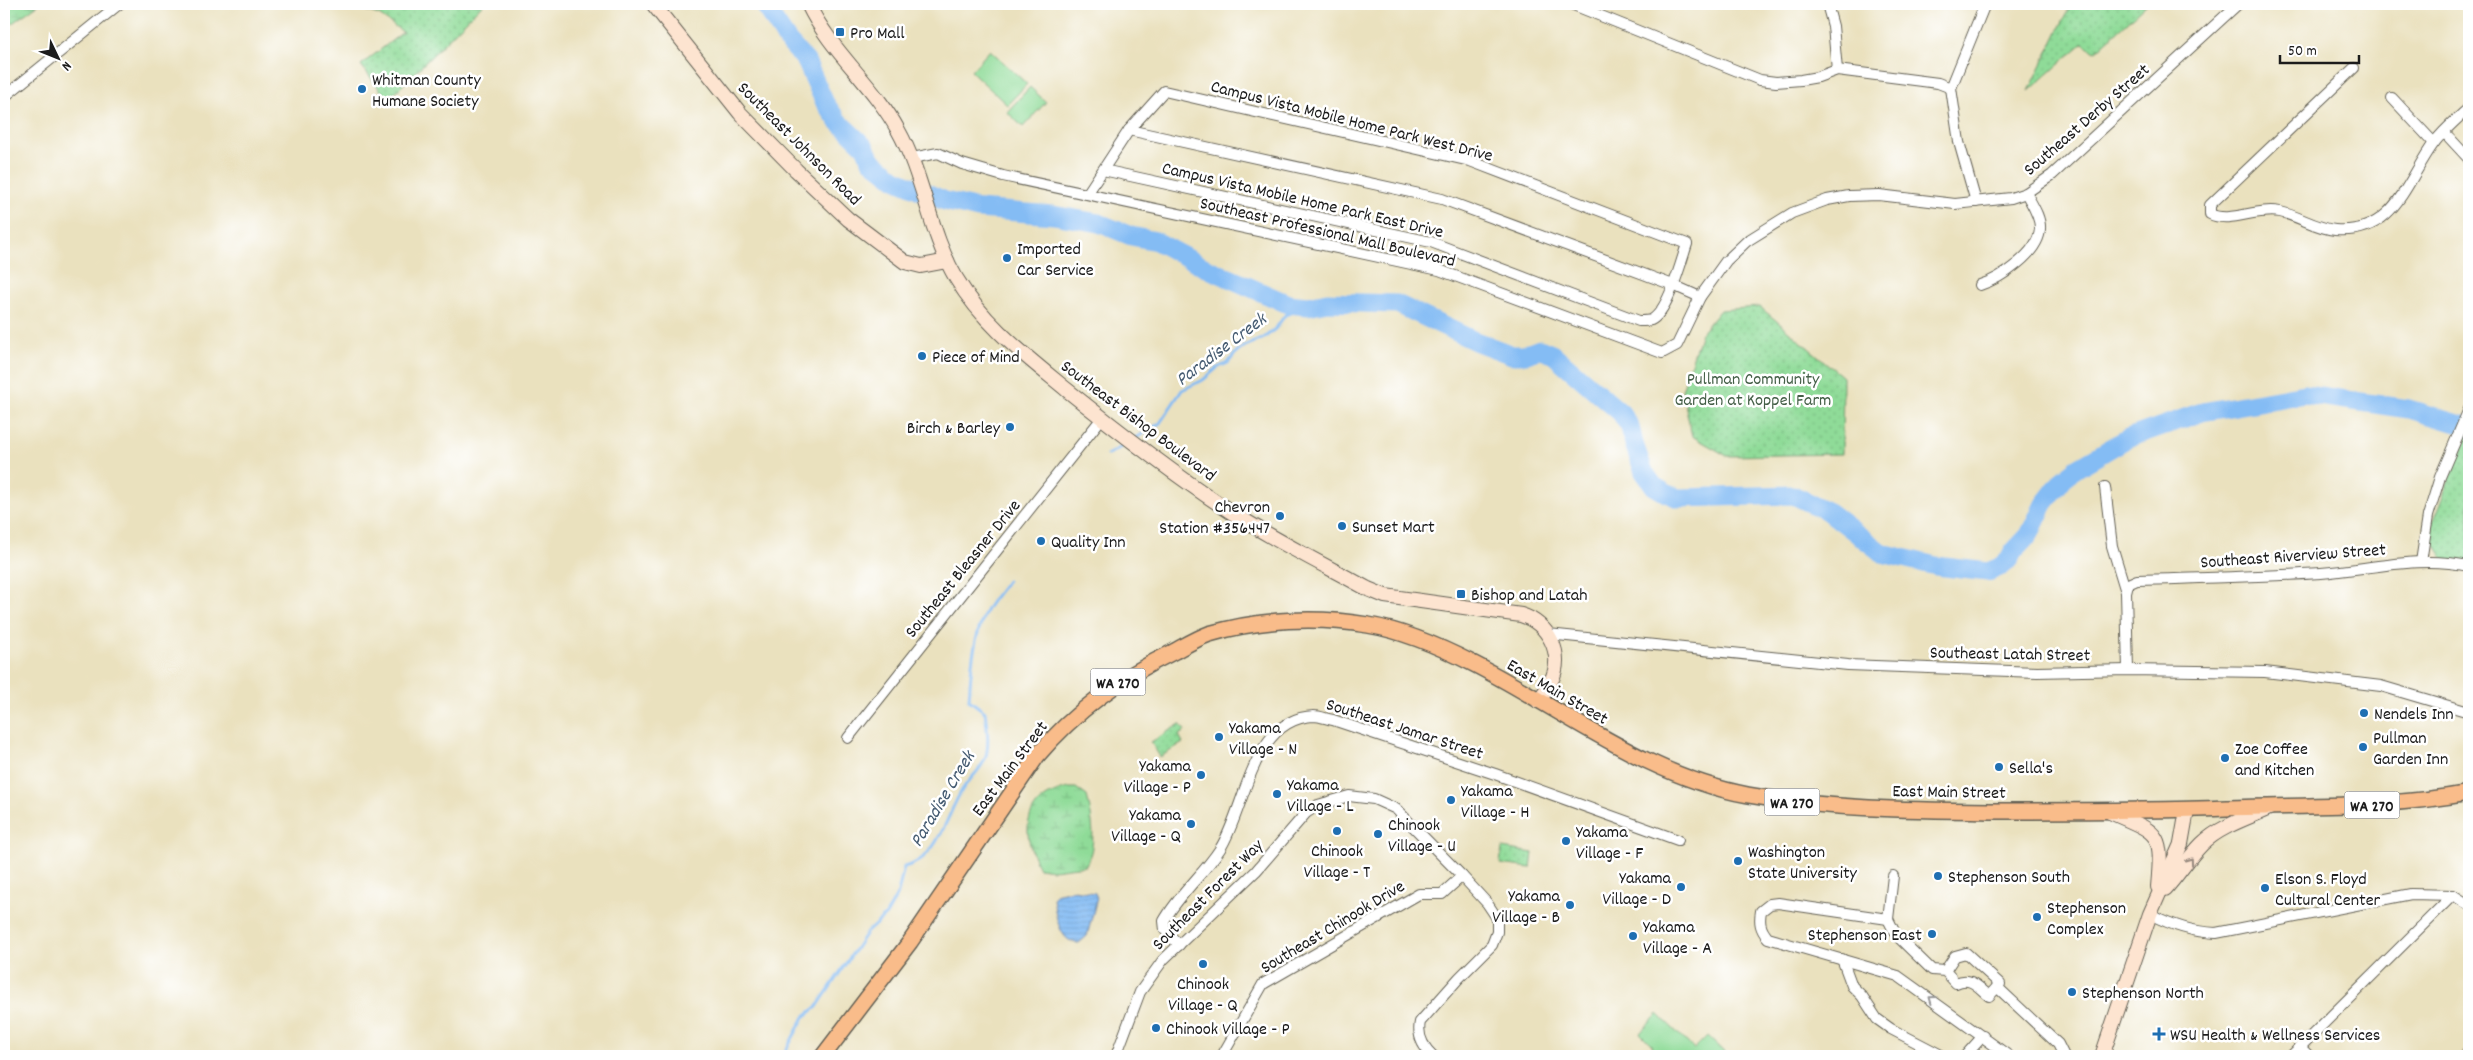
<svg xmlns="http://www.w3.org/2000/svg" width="2473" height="1060" font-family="Dekko,sans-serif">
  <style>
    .grass { fill: #8fdb98; stroke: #567c5a }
    .wetland { fill: url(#wetland-marsh); stroke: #567c5a }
    .park { fill: url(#park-dots); stroke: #567c5a }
    .water { fill: url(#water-rules); stroke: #506c88 }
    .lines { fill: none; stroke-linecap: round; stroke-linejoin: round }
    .stream { stroke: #84bcf4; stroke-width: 3 }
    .river { stroke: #84bcf4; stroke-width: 19 }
    .street-casing { stroke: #646155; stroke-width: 12 }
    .secondary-casing { stroke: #646155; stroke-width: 16 }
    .primary-casing { stroke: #646155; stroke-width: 18 }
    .street { stroke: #fff; stroke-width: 10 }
    .secondary { stroke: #fde4d0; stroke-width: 14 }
    .primary { stroke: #f9bc8a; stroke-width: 15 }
    .oneway { stroke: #988a7f }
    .oneway2 { stroke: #999 }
    .poi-dot { fill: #1f6fb2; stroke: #fff; stroke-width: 2 }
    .labels { text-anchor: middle; stroke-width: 5; stroke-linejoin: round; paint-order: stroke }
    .shield { fill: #fff; stroke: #606060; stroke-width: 1 }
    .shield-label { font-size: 16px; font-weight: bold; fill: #1c1c1c }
    .poi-label { font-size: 18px; fill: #1c1c1c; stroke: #fff; text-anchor: start }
    .street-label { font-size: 18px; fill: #1c1c1c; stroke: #fff }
    .park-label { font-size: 18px; fill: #445f47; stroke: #fff }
    .water-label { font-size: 19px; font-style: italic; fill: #465c72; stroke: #fff }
  </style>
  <defs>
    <pattern id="wetland-marsh" width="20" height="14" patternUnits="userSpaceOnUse" patternTransform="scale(1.25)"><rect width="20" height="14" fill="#8fdb98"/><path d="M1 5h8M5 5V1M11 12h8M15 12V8" fill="none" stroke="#7bbb82"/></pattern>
    <pattern id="park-dots" width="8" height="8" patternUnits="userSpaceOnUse" patternTransform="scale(1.25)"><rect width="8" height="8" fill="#8fdb98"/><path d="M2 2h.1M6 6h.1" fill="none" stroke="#7bbb82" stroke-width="1.8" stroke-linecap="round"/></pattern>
    <pattern id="water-rules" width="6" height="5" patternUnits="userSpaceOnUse" patternTransform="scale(1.25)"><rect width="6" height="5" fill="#84bcf4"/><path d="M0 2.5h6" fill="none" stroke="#71a1d1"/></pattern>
  </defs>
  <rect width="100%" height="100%" fill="#fff"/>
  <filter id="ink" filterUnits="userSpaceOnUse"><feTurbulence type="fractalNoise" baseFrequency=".02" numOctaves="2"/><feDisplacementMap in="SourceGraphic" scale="10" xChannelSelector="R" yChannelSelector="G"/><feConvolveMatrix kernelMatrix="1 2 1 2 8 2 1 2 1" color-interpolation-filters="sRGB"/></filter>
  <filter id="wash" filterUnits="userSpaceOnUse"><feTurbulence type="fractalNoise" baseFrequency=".0096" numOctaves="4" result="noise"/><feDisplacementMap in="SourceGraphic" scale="20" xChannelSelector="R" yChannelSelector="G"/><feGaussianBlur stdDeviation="1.12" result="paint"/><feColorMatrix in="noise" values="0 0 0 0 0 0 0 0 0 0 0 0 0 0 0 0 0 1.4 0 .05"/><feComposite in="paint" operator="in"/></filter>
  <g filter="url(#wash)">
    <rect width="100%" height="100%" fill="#eae1be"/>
    <g class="grass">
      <polygon points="990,50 1027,84 1007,105 971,71"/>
      <polygon points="1030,87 1046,102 1023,127 1007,112"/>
      <polygon points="1658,1014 1694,1049 1707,1036 1726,1054 1724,1056 1643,1056 1653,1046 1640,1033"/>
    </g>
    <g class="wetland">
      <polygon points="4,4 39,4 4,29"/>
      <path d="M1069,788H1076L1087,796C1092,816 1098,848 1085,866L1053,870L1039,868C1020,831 1023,798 1069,788Z"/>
    </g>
    <g class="park">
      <polygon points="346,4 483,4 388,100 361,65 403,32 379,15"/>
      <polygon points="2071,4 2147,4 2095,52 2083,43 2029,91"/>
      <polygon points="1760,307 1843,377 1842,454 1727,456 1692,436 1682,390 1701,333 1720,310"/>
      <polygon points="2469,430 2469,566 2446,561 2431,538 2433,520"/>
      <polygon points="1180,724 1185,731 1179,735 1183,743 1160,757 1151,742"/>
      <polygon points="1502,848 1533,853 1531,868 1500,864"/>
    </g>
    <path class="water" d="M1073,890L1095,893L1097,898L1087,936L1079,943C1059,943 1056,915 1053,899L1055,894Z"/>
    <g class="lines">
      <g class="stream">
        <polyline points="1136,438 1160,423 1182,390 1203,380 1217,368 1228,363 1235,354 1245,346 1264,338 1276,328 1285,315 1308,306"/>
        <polyline points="1107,455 1128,443"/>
        <path d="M783,1056L804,1017L817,1007L866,933L886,915L898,893L904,867C938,860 946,816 962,790C968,780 981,770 985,759C990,746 987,726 985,712L969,700C971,669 973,637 987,609C993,599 1001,590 1007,581"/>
      </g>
      <polyline class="river" points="763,4 788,41 806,61 825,103 838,121 865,147 871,160 895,179 945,201 978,209 1053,215 1099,223 1131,236 1156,241 1204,267 1288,304 1308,306 1327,302 1397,304 1475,341 1512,355 1524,355 1540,349 1554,355 1621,413 1630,427 1634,444 1644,472 1654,486 1666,493 1678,498 1793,495 1829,512 1882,553 1936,566 1988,572 2002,566 2009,560 2013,552 2029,535 2044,504 2064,478 2077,468 2128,438 2202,412 2305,394 2409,409 2469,427"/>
    </g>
  </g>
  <g filter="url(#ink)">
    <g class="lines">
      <defs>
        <g id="street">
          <polyline points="1571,4 1760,80 1776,82 1801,80 1818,77 1837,70 1938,83 1951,88"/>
          <polyline points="1827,4 1833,26 1837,70"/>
          <path d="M2354,68L2210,205V214C2230,224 2257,207 2280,212C2299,216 2315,228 2335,230C2395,235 2406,181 2434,143C2444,130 2457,119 2469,108"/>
          <polyline points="4,97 119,4"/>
          <polyline points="2392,98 2434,143"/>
          <polyline points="1129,130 1442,199 1673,285 1700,297"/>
          <polyline points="2444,132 2469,159"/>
          <polyline points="912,158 938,153 962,164 1003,176 1439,270 1662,353 1677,345 1700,297 1726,261 1747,241 1792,213 1827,200 1849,196 1879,195 1955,204 2011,198 2026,193 2052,175 2238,4"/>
          <path d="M1087,194L1093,185L1129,130L1164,91L1470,161L1687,244C1681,262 1668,312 1651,320C1648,321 1642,321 1639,321L1431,242L1103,170"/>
          <polyline points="1976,202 1959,142 1951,88 1985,4"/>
          <path d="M1980,285C2000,279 2039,253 2040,229C2041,217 2031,203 2026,193"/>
          <polyline points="2105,487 2112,546 2126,592 2128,670"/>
          <polyline points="2421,562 2428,516 2440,477 2469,409"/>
          <path d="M2126,592L2128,584L2137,580C2199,578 2260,577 2321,573C2371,569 2419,555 2469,566"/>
          <polyline points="1548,634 1848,665 2037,672 2128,670 2265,672 2381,686 2469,712"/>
          <polyline points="848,738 1102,418"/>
          <path d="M1893,876L1888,919L1778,903L1770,904L1761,911C1759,922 1760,929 1768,938L1898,976L2009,1056"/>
          <path d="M2150,914C2171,925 2192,932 2216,933L2411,894L2453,895L2469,905"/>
          <path d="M1888,919L1896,935L1932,970L1945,971L1956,983C1971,976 1978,987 1989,996L2000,984L1966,953L1955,956L1945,971"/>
          <path d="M1179,945L1165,930L1164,921C1179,894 1204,874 1220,849C1246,809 1251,718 1314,716C1320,716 1327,719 1333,720L1495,774L1678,840"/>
          <polyline points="1842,959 1852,986 1862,996 1877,1019 1891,1029 1943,1056"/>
          <polyline points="1997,987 2058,1044 2064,1056"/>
          <polyline points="2300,1047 2309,1056"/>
          <path d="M1116,1056L1140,992L1163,960L1256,871L1306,813L1318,805L1349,796L1374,799L1396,809L1462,876L1487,903L1497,918V932L1492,945L1459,978L1420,1022C1417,1036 1423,1047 1433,1056"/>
          <polyline points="1222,1056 1263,984 1419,894 1442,894 1462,876"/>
          <polyline points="1965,1056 1983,1036"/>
          <polyline points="2291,1056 2453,895"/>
          <polyline points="2463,1056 2469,1050"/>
        </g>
        <g id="secondary">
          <polyline points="653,4 740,113 796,170 848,219 905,262 921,266 947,261"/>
          <path d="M808,4C830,51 873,84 898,130C924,176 929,232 956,278C984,325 1026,356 1067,390C1118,431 1168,470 1222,506C1268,537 1319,562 1368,589L1385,596L1521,615C1548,623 1565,654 1551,681C1548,688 1543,695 1538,701"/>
          <path d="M2110,812C2160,834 2163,831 2158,887"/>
          <path d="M2165,889C2178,875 2189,857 2202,844C2220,826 2250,817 2272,807"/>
          <polyline points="2102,1056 2150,914 2181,844 2187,810"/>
        </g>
        <path id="primary" d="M823,1056L910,942L1037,756C1076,710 1121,677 1175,651C1186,645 1198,638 1209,634C1260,619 1316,616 1368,625C1405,631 1441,647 1474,664C1564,710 1646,776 1748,795C1828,809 1909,810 1991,811C2069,811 2148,811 2227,808C2308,805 2389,808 2469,793"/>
      </defs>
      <use href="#street" class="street-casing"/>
      <use href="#secondary" class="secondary-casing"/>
      <use href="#primary" class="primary-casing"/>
      <use href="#street" class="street"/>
      <use href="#secondary" class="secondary"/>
      <use href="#primary" class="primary"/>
    </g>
    <defs><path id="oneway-chevron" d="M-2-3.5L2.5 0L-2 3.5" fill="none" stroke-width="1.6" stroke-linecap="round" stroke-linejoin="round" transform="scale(1.25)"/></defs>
    <use class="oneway" href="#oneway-chevron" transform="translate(2190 861) rotate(-54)"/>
    <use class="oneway2" href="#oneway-chevron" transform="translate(1932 999) rotate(-144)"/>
  </g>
  <g class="poi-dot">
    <rect x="835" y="27" width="10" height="10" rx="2.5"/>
    <circle cx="362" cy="89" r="5"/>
    <circle cx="1007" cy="258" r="5"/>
    <circle cx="922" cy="356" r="5"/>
    <circle cx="1010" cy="427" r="5"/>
    <circle cx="1280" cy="516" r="5"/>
    <circle cx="1342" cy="526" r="5"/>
    <circle cx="1041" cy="541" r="5"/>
    <rect x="1456" y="589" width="10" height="10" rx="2.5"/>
    <circle cx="2364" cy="713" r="5"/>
    <circle cx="1219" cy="737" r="5"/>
    <circle cx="2363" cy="747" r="5"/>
    <circle cx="2225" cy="758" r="5"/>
    <circle cx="1999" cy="767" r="5"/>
    <circle cx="1201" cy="775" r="5"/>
    <circle cx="1277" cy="794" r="5"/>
    <circle cx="1451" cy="800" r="5"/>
    <circle cx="1191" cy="824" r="5"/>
    <circle cx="1337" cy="831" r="5"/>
    <circle cx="1378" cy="834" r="5"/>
    <circle cx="1566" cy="841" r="5"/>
    <circle cx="1738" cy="861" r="5"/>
    <circle cx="1938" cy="876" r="5"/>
    <circle cx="1681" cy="887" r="5"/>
    <circle cx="2265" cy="888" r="5"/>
    <circle cx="1570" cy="905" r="5"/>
    <circle cx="2037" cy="917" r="5"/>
    <circle cx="1932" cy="934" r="5"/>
    <circle cx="1633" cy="936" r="5"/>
    <circle cx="1203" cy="964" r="5"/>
    <circle cx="2072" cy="992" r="5"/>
    <circle cx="1156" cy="1028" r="5"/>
    <path d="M2156.5 1026.5h5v5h5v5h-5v5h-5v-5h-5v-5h5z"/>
  </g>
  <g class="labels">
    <g class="shield">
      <rect x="1090.5" y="668.5" width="55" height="27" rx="4"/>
      <rect x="1764.5" y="788.5" width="55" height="27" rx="4"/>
      <rect x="2344.5" y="791.5" width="55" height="27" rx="4"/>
    </g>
    <g class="shield-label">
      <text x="1118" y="688">WA 270</text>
      <text x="1792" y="808">WA 270</text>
      <text x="2372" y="811">WA 270</text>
    </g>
    <g class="poi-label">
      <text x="850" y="38">Pro Mall</text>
      <text x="372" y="85">Whitman County<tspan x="372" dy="21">Humane Society</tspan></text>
      <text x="1017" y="254">Imported<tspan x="1017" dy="21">Car Service</tspan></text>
      <text x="932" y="362">Piece of Mind</text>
      <text x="1000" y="433" text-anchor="end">Birch &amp; Barley</text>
      <text x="1270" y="512" text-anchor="end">Chevron<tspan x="1270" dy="21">Station #356447</tspan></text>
      <text x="1352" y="532">Sunset Mart</text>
      <text x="1051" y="547">Quality Inn</text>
      <text x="1471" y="600">Bishop and Latah</text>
      <text x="2374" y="719">Nendels Inn</text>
      <text x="1229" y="733">Yakama<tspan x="1229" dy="21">Village - N</tspan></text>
      <text x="2373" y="743">Pullman<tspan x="2373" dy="21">Garden Inn</tspan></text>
      <text x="2235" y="754">Zoe Coffee<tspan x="2235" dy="21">and Kitchen</tspan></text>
      <text x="1191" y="771" text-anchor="end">Yakama<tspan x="1191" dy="21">Village - P</tspan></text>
      <text x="2009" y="773">Sella's</text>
      <text x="1287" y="790">Yakama<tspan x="1287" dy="21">Village - L</tspan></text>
      <text x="1461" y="796">Yakama<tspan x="1461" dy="21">Village - H</tspan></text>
      <text x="1181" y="820" text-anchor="end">Yakama<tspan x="1181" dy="21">Village - Q</tspan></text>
      <text x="1388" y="830">Chinook<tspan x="1388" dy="21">Village - U</tspan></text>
      <text x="1576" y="837">Yakama<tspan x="1576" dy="21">Village - F</tspan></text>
      <text x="1337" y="856" text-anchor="middle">Chinook<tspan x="1337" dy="21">Village - T</tspan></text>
      <text x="1748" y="857">Washington<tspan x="1748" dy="21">State University</tspan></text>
      <text x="1948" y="882">Stephenson South</text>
      <text x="1671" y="883" text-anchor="end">Yakama<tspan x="1671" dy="21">Village - D</tspan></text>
      <text x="2275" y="884">Elson S. Floyd<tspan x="2275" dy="21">Cultural Center</tspan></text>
      <text x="1560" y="901" text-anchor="end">Yakama<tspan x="1560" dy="21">Village - B</tspan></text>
      <text x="2047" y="913">Stephenson<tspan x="2047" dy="21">Complex</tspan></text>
      <text x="1643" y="932">Yakama<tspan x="1643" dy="21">Village - A</tspan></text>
      <text x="1922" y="940" text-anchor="end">Stephenson East</text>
      <text x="1203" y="989" text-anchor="middle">Chinook<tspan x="1203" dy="21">Village - Q</tspan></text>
      <text x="2082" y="998">Stephenson North</text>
      <text x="1166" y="1034">Chinook Village - P</text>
      <text x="2170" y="1040">WSU Health &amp; Wellness Services</text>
    </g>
    <g class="street-label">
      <text transform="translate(2086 119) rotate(-41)" y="6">Southeast Derby Street</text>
      <text transform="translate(1352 120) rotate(14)" y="6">Campus Vista Mobile Home Park West Drive</text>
      <text transform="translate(800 143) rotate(45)" y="6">Southeast Johnson Road</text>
      <text transform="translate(1303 199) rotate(13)" y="6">Campus Vista Mobile Home Park East Drive</text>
      <text transform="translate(1328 231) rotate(13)" y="6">Southeast Professional Mall Boulevard</text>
      <text transform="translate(1139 420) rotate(37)" y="6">Southeast Bishop Boulevard</text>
      <text transform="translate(2293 555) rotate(-4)" y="6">Southeast Riverview Street</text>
      <text transform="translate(962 568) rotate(-51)" y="6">Southeast Bleasner Drive</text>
      <text transform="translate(2010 653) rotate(1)" y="6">Southeast Latah Street</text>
      <text transform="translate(1558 691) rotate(30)" y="6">East Main Street</text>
      <text transform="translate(1405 728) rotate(18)" y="6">Southeast Jamar Street</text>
      <text transform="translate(1009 768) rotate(-53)" y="6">East Main Street</text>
      <text transform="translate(1949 791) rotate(1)" y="6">East Main Street</text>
      <text transform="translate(1207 894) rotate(-45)" y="6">Southeast Forest Way</text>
      <text transform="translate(1332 926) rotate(-31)" y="6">Southeast Chinook Drive</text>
    </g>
    <g class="park-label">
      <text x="1753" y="384">Pullman Community<tspan x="1753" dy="21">Garden at Koppel Farm</tspan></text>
    </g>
    <g class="water-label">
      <text transform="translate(1220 348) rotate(-37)" y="7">Paradise Creek</text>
      <text transform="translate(941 798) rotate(-59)" y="7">Paradise Creek</text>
    </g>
  </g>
  <rect width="2473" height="1060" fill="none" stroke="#fff" stroke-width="20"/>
  <g transform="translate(58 58) rotate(133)" stroke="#ffffff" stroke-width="4" paint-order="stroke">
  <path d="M0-4L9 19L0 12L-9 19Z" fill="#1c1c1c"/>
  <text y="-8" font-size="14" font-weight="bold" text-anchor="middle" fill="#1c1c1c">N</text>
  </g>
  <path d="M2280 55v8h79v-8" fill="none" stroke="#1c1c1c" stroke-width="2.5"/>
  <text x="2288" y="55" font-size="15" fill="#1c1c1c" stroke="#ffffff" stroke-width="4" paint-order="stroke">50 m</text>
</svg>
